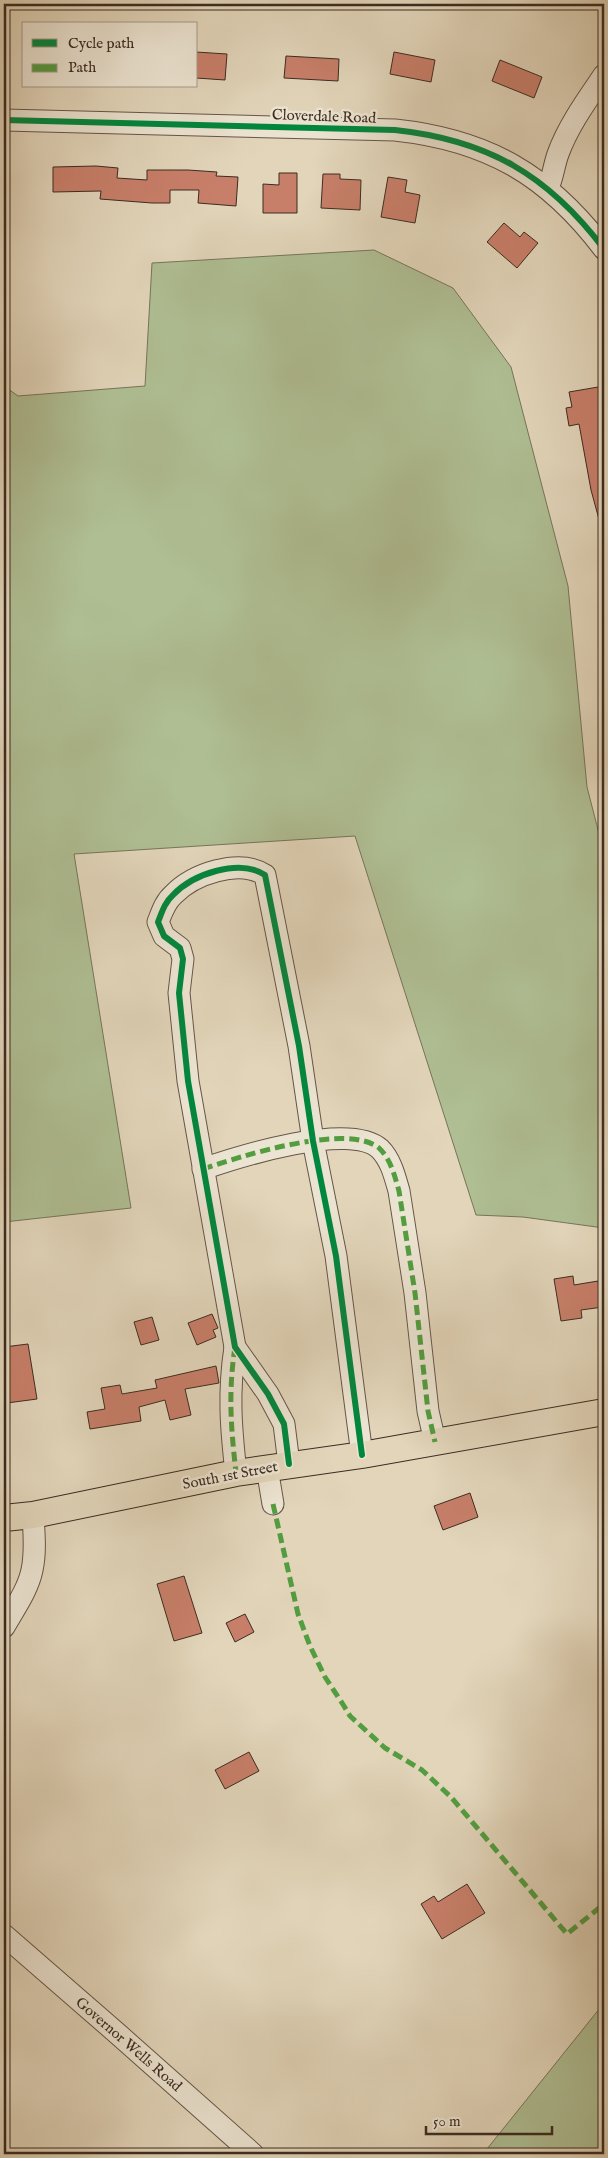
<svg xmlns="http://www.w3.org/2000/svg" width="608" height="2158" font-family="'IM FELL English',serif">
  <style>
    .green { fill: #afbe93; stroke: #76755a }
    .building { fill: #c87f6a; stroke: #3c2c21 }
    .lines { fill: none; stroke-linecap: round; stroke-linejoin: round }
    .minor-casing { stroke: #665647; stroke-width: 23 }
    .major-casing { stroke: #3c2c21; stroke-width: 28 }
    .minor { stroke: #ece4d2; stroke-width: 21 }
    .major { stroke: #e2d5ba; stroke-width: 26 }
    .quiet { stroke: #529d3f; stroke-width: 5; stroke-dasharray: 10 5; stroke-linecap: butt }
    .cycleway-casing { stroke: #ece4d2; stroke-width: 9 }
    .cycleway { stroke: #00873e; stroke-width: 6 }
    .labels { text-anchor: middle; stroke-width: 5; stroke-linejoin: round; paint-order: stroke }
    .street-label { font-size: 15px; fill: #3c2c21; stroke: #ece4d2 }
  </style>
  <rect width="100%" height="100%" fill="#e2d5ba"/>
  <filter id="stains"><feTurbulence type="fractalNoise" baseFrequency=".004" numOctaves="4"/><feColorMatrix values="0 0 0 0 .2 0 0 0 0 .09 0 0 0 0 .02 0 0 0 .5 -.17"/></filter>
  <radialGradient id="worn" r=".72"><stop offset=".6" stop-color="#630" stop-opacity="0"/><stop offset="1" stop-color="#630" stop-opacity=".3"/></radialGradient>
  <g class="green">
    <polygon points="374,250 453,288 511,367 568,586 587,787 604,853 604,1228 523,1217 476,1215 355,836 74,854 131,1208 4,1222 4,386 18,396 145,386 152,263"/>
    <polygon points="604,2003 604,2154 483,2154"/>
  </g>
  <g class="building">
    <polygon points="196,52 227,54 225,80 196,78"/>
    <polygon points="394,52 435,60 431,82 390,74"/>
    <polygon points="286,56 339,59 338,81 284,78"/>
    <polygon points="500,60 542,77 534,98 492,81"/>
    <polygon points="96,166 118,168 117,178 147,180 147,170 188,170 217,172 216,176 238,177 236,206 198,203 199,190 170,190 170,203 152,203 100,199 101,191 53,192 53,167"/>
    <polygon points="279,173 297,173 297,213 263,213 263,184 279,185"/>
    <polygon points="323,174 340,174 340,179 361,180 360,210 321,208"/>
    <polygon points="388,177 407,180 405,192 420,195 415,223 381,217"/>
    <polygon points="504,223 520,237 524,232 538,243 517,268 487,242"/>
    <polygon points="604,386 604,522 600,523 591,490 579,424 569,426 566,408 572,407 569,392"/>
    <polygon points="573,1276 574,1285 598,1281 603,1307 581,1310 582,1318 561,1321 554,1279"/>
    <polygon points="212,1314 218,1328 213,1330 216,1337 197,1345 188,1323"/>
    <polygon points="152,1317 159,1340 141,1345 134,1322"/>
    <polygon points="28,1344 37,1399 7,1403 4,1380 4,1347"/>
    <polygon points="216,1366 219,1383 185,1389 191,1415 170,1420 165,1400 139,1407 141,1421 90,1429 87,1412 105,1409 101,1388 120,1385 122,1394 157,1388 155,1380"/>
    <polygon points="470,1493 478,1517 443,1530 434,1506"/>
    <polygon points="184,1576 202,1633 174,1641 157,1584"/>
    <polygon points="245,1614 254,1632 235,1642 226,1623"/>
    <polygon points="249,1752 259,1771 225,1789 215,1770"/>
    <polygon points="467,1884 485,1913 442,1939 421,1904 434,1896 438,1902"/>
  </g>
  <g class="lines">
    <defs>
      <g id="minor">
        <path d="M4,120L395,130C488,140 548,175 604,249"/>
        <path d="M548,188C553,177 554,165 558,154C568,126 587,100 604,75"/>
        <path d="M203,1169C238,1157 350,1121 380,1149C391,1160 395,1177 399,1191L415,1293L428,1411L435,1442"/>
        <path d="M235,1347C228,1393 231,1428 236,1473"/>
        <path d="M289,1464L284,1424L268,1394L235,1347L188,1081L179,993L183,959L180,948L164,936L158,922C162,912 165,902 173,895C193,874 239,858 265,875L299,1046L313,1141L336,1256L362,1455"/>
        <polyline points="267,1468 273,1504"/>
        <path d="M4,1627C14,1609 28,1590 32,1570C36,1552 34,1533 33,1515"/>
        <polyline points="4,1935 119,2035 253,2154"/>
      </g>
      <polyline id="major" points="4,1518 33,1515 236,1473 362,1455 604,1412"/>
    </defs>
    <use href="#minor" class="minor-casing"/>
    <use href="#major" class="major-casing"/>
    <use href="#minor" class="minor"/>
    <use href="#major" class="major"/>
    <g class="quiet">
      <path d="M203,1169C238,1157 350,1121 380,1149C391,1160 395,1177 399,1191L415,1293L428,1411L435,1442"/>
      <path d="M235,1347C228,1393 231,1428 236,1473"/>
      <polyline points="273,1504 298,1614 310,1646 325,1677 344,1706 350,1716 385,1748 422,1770 451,1797 567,1934 604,1904"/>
    </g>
    <defs>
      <g id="cycleway">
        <path d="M4,120L395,130C488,140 548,175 604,249"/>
        <path d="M289,1464L284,1424L268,1394L235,1347L188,1081L179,993L183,959L180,948L164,936L158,922C162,912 165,902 173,895C193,874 239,858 265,875L299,1046L313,1141L336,1256L362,1455"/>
      </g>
    </defs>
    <use href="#cycleway" class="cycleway-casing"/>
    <use href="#cycleway" class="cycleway"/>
  </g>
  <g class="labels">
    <g class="street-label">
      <text transform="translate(324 116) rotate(2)" y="5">Cloverdale Road</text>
      <text transform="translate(230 1475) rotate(-11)" y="5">South 1st Street</text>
      <text transform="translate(129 2044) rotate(41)" y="5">Governor Wells Road</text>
    </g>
  </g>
  <rect width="608" height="2158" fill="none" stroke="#e2d5ba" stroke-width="20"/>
  <rect x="5" y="5" width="598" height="2148" fill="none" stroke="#3c2c21" stroke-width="2.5"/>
  <rect x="10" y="10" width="588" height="2138" fill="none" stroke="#3c2c21"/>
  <rect x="22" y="22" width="175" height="65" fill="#ece4d2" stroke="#a69a8b"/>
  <rect x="32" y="39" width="25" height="8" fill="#00873e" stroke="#a69a8b"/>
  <text x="68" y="48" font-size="15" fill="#3c2c21">Cycle path</text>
  <rect x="32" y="64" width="25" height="8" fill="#529d3f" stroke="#a69a8b"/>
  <text x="68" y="72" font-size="15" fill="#3c2c21">Path</text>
  <path d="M426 2126v8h126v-8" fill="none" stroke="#3c2c21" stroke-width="2.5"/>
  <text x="433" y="2126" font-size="15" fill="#3c2c21" stroke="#ece4d2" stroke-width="4" paint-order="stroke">50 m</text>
  <rect width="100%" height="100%" filter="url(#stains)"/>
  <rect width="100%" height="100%" fill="url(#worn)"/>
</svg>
